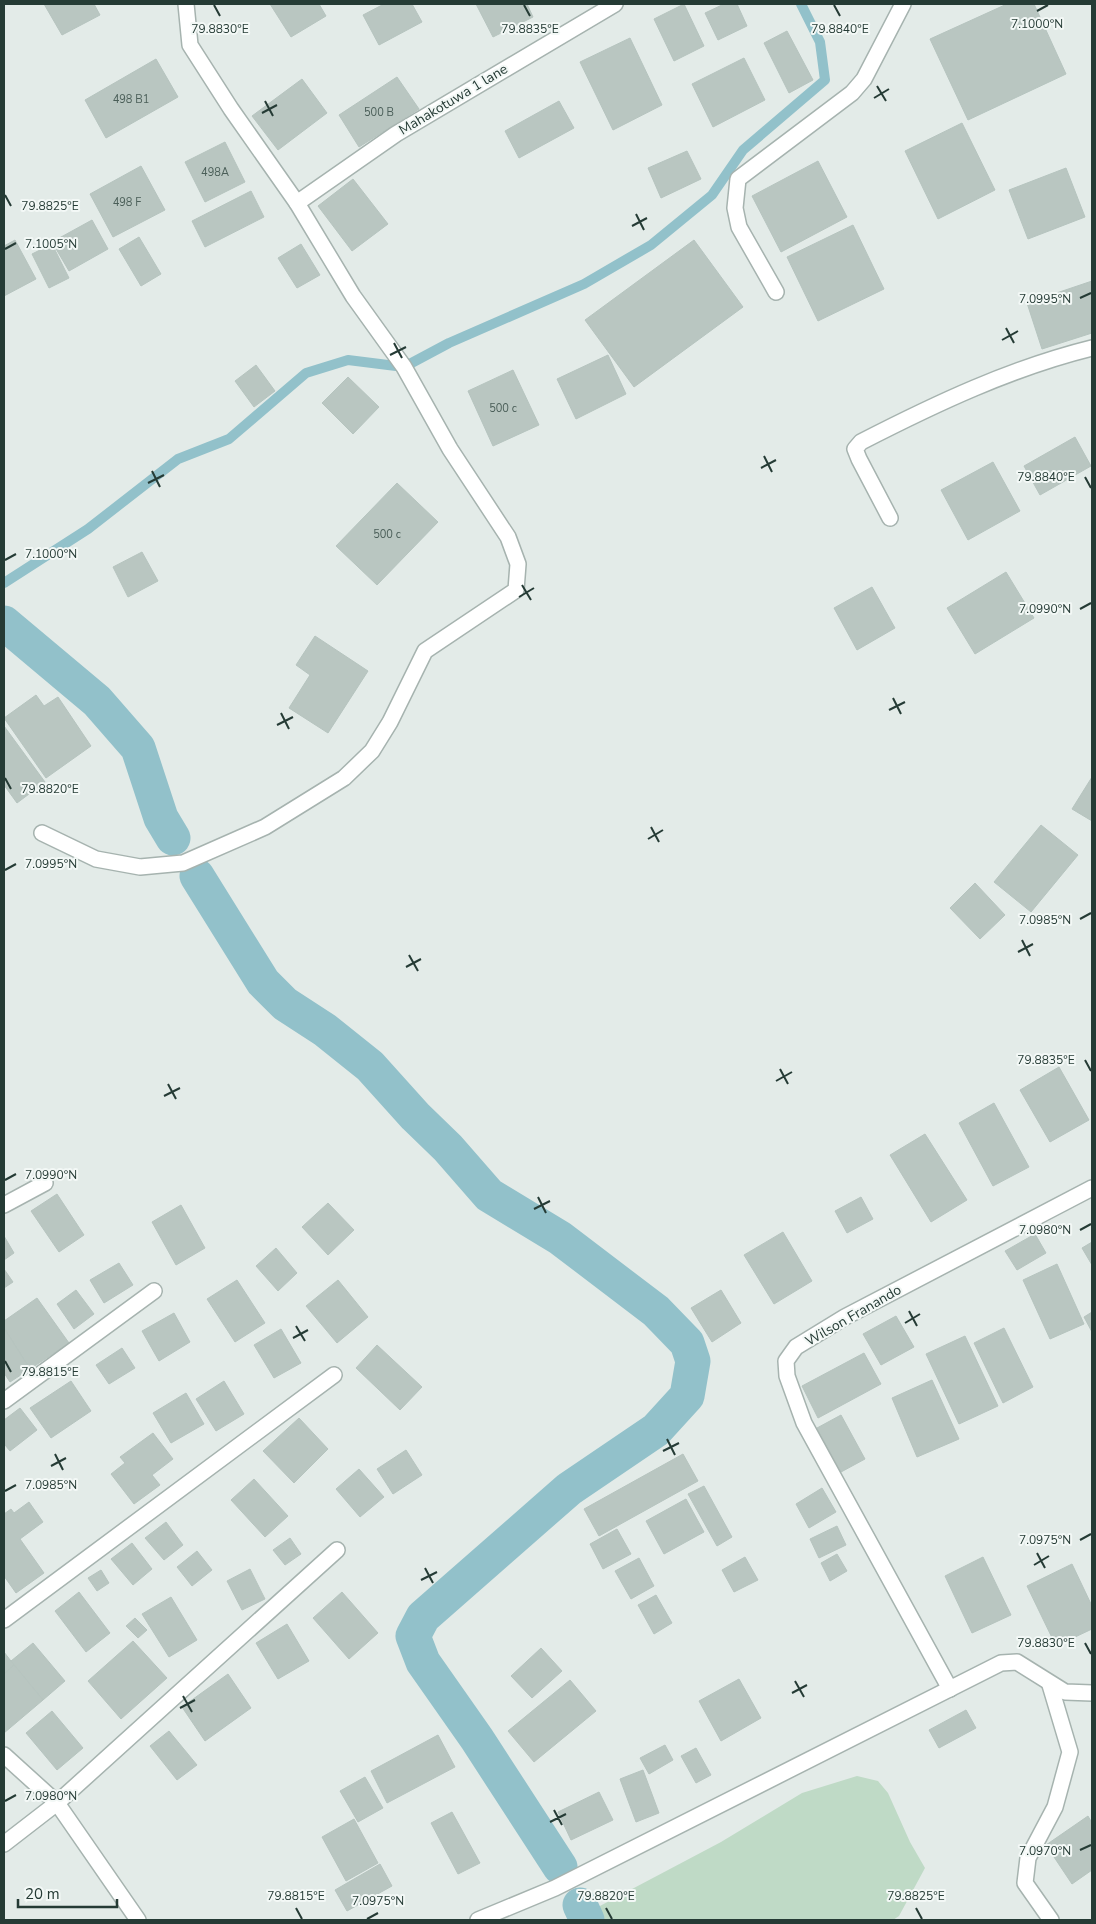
<svg xmlns="http://www.w3.org/2000/svg" width="1096" height="1924" font-family="'Nunito Sans',sans-serif">
  <style>
    .green { fill: #bfdac6 }
    .lines { fill: none; stroke-linecap: round; stroke-linejoin: round }
    .stream { stroke: #92c1ca; stroke-width: 10 }
    .canal { stroke: #92c1ca; stroke-width: 35 }
    .building { fill: #b9c6c1; stroke: #b6c4bf }
    .minor-casing { stroke: #a6b3af; stroke-width: 18 }
    .minor { stroke: #fff; stroke-width: 15 }
    .ticks { fill: none; stroke: #253b35; stroke-width: 2 }
    .labels { text-anchor: middle; stroke-width: 4; stroke-linejoin: round; paint-order: stroke }
    .number-label { font-size: 11px; fill: #4a5e58 }
    .street-label { font-size: 14px; fill: #253b35; stroke: #f3f8f6 }
    .ticks-label { font-size: 12px; text-anchor: middle; fill: #253b35; stroke: #f3f8f6; stroke-width: 4; stroke-linejoin: round; paint-order: stroke }
  </style>
  <rect width="100%" height="100%" fill="#e3ebe8"/>
  <polygon class="green" points="857,1776 878,1781 888,1793 910,1842 925,1868 899,1916 893,1920 567,1920 598,1907 721,1842 802,1793"/>
  <g class="lines">
    <polyline class="stream" points="4,583 88,529 178,459 229,439 306,373 348,360 404,367 449,343 584,284 651,245 712,195 743,150 825,80 820,42 801,4"/>
    <g class="canal">
      <polyline points="4,623 97,701 138,748 161,818 173,838"/>
      <polyline points="197,876 263,982 285,1004 325,1030 370,1066 415,1116 448,1148 489,1195 560,1238 656,1311 687,1343 693,1361 687,1396 656,1430 569,1489 423,1617 413,1636 423,1662 477,1739 560,1867"/>
      <polyline points="580,1905 587,1920"/>
    </g>
  </g>
  <g class="building">
    <polygon points="44,4 94,4 100,15 62,35"/>
    <polygon points="270,4 319,4 326,16 291,37"/>
    <polygon points="384,4 412,4 422,22 379,45 363,15"/>
    <polygon points="476,4 527,4 533,17 493,37"/>
    <polygon points="684,4 704,46 674,61 654,19"/>
    <polygon points="724,4 737,4 747,26 718,40 705,13"/>
    <polygon points="1007,4 1034,4 1066,74 968,120 930,39"/>
    <polygon points="787,31 813,80 789,93 764,43"/>
    <polygon points="630,38 662,105 613,130 580,62"/>
    <polygon points="744,58 765,100 713,127 692,84"/>
    <polygon points="156,59 178,97 106,138 85,100"/>
    <polygon points="397,77 419,109 359,147 339,115"/>
    <polygon points="302,79 327,113 278,150 252,116"/>
    <polygon points="559,101 574,128 519,158 505,131"/>
    <polygon points="962,123 995,190 938,219 905,151"/>
    <polygon points="225,142 245,182 205,202 185,162"/>
    <polygon points="687,151 701,179 661,198 648,168"/>
    <polygon points="818,161 847,217 781,252 752,196"/>
    <polygon points="141,166 165,210 113,237 90,194"/>
    <polygon points="1066,168 1085,217 1028,239 1009,190"/>
    <polygon points="353,179 388,224 352,251 318,206"/>
    <polygon points="251,191 264,217 205,247 192,221"/>
    <polygon points="92,220 108,249 69,271 52,242"/>
    <polygon points="853,225 884,289 818,321 787,257"/>
    <polygon points="139,237 161,274 141,286 119,249"/>
    <polygon points="15,240 36,279 4,296 4,246"/>
    <polygon points="694,240 743,307 634,387 585,320"/>
    <polygon points="52,244 69,278 49,288 32,254"/>
    <polygon points="301,244 320,275 297,288 278,258"/>
    <polygon points="1092,281 1092,333 1042,349 1027,303"/>
    <polygon points="608,355 626,394 576,419 557,379"/>
    <polygon points="256,365 275,391 254,407 235,381"/>
    <polygon points="513,370 539,425 493,446 468,391"/>
    <polygon points="348,377 379,407 353,434 322,403"/>
    <polygon points="1075,437 1091,466 1040,495 1024,466"/>
    <polygon points="993,462 1020,511 968,540 941,490"/>
    <polygon points="397,483 438,522 377,585 336,546"/>
    <polygon points="142,552 158,581 128,597 113,567"/>
    <polygon points="1006,572 1034,618 975,654 947,608"/>
    <polygon points="872,587 895,628 857,650 834,608"/>
    <polygon points="315,636 368,671 328,733 289,708 310,675 296,665"/>
    <polygon points="36,695 44,706 58,697 91,746 46,778 4,718"/>
    <polygon points="4,726 45,782 17,803 4,785"/>
    <polygon points="1092,777 1092,821 1072,809"/>
    <polygon points="1041,825 1078,855 1031,912 994,882"/>
    <polygon points="975,883 1005,915 980,939 950,908"/>
    <polygon points="1059,1067 1089,1120 1050,1142 1020,1090"/>
    <polygon points="994,1103 1029,1167 993,1186 959,1123"/>
    <polygon points="925,1134 967,1200 931,1222 890,1155"/>
    <polygon points="57,1194 84,1235 59,1252 31,1211"/>
    <polygon points="861,1197 873,1219 847,1233 835,1211"/>
    <polygon points="328,1203 354,1230 328,1255 302,1227"/>
    <polygon points="181,1205 205,1248 176,1265 152,1222"/>
    <polygon points="783,1232 812,1281 774,1304 744,1255"/>
    <polygon points="1035,1234 1046,1253 1017,1270 1005,1251"/>
    <polygon points="4,1236 14,1253 4,1260"/>
    <polygon points="1092,1242 1092,1265 1082,1248"/>
    <polygon points="276,1248 297,1273 278,1291 256,1266"/>
    <polygon points="119,1263 133,1285 104,1303 90,1280"/>
    <polygon points="1057,1264 1084,1324 1050,1339 1023,1280"/>
    <polygon points="4,1269 13,1282 4,1288"/>
    <polygon points="237,1280 265,1323 235,1342 207,1299"/>
    <polygon points="338,1280 368,1317 337,1343 306,1306"/>
    <polygon points="76,1290 94,1314 74,1329 57,1304"/>
    <polygon points="721,1290 741,1323 712,1342 691,1308"/>
    <polygon points="37,1298 69,1343 30,1369 4,1328 4,1321"/>
    <polygon points="1092,1312 1092,1332 1084,1317"/>
    <polygon points="174,1313 190,1342 159,1361 142,1331"/>
    <polygon points="896,1316 914,1347 881,1365 863,1334"/>
    <polygon points="4,1328 30,1369 10,1382 4,1373"/>
    <polygon points="1004,1328 1033,1387 1003,1403 974,1343"/>
    <polygon points="281,1329 301,1363 274,1378 254,1345"/>
    <polygon points="965,1336 998,1406 959,1424 926,1354"/>
    <polygon points="377,1345 422,1387 400,1410 356,1368"/>
    <polygon points="122,1348 135,1368 109,1384 96,1365"/>
    <polygon points="864,1353 881,1384 818,1418 802,1386"/>
    <polygon points="932,1380 959,1439 917,1457 892,1398"/>
    <polygon points="71,1381 91,1411 51,1438 30,1408"/>
    <polygon points="224,1381 244,1414 216,1431 196,1399"/>
    <polygon points="186,1393 204,1424 171,1443 153,1413"/>
    <polygon points="20,1408 37,1430 10,1451 5,1445 4,1446 4,1420"/>
    <polygon points="841,1415 865,1459 841,1472 817,1428"/>
    <polygon points="299,1418 328,1449 294,1483 263,1451"/>
    <polygon points="153,1433 173,1459 152,1475 160,1485 134,1504 111,1474 125,1463 120,1457"/>
    <polygon points="406,1450 422,1475 393,1494 377,1469"/>
    <polygon points="683,1454 698,1481 599,1536 584,1509"/>
    <polygon points="359,1469 384,1497 360,1517 336,1489"/>
    <polygon points="254,1479 288,1516 265,1537 231,1500"/>
    <polygon points="704,1486 732,1537 717,1546 688,1494"/>
    <polygon points="822,1488 836,1512 809,1528 796,1504"/>
    <polygon points="686,1499 704,1532 664,1554 646,1521"/>
    <polygon points="29,1502 43,1522 20,1539 44,1573 16,1593 4,1576 4,1514 11,1509 14,1513"/>
    <polygon points="166,1522 183,1545 164,1560 145,1538"/>
    <polygon points="837,1526 846,1545 819,1558 810,1539"/>
    <polygon points="617,1529 631,1554 603,1569 590,1544"/>
    <polygon points="290,1538 301,1554 285,1565 273,1550"/>
    <polygon points="132,1543 152,1569 133,1585 111,1559"/>
    <polygon points="197,1551 212,1570 192,1586 177,1567"/>
    <polygon points="837,1554 847,1571 830,1581 821,1563"/>
    <polygon points="745,1557 758,1580 734,1592 722,1570"/>
    <polygon points="983,1557 1011,1615 972,1633 945,1576"/>
    <polygon points="639,1558 654,1586 631,1599 615,1571"/>
    <polygon points="1072,1564 1092,1606 1092,1629 1056,1646 1027,1586"/>
    <polygon points="250,1569 265,1599 242,1610 227,1581"/>
    <polygon points="101,1570 109,1583 97,1591 88,1578"/>
    <polygon points="79,1592 110,1633 86,1652 55,1611"/>
    <polygon points="342,1592 378,1633 349,1659 313,1618"/>
    <polygon points="656,1595 672,1623 654,1634 638,1605"/>
    <polygon points="171,1597 197,1640 169,1657 142,1614"/>
    <polygon points="135,1618 147,1630 138,1638 126,1626"/>
    <polygon points="287,1624 309,1661 278,1679 256,1643"/>
    <polygon points="133,1641 167,1678 121,1719 88,1681"/>
    <polygon points="33,1643 65,1681 43,1700 11,1661"/>
    <polygon points="541,1648 562,1671 532,1698 511,1676"/>
    <polygon points="4,1652 14,1665 4,1674"/>
    <polygon points="14,1665 43,1700 4,1733 4,1674"/>
    <polygon points="228,1674 251,1708 205,1741 182,1707"/>
    <polygon points="739,1679 761,1718 721,1741 699,1701"/>
    <polygon points="570,1680 596,1711 534,1762 508,1731"/>
    <polygon points="966,1710 976,1728 939,1748 929,1730"/>
    <polygon points="52,1711 83,1748 57,1770 26,1733"/>
    <polygon points="169,1731 197,1765 177,1780 150,1746"/>
    <polygon points="438,1735 455,1767 387,1803 371,1771"/>
    <polygon points="665,1745 673,1760 649,1774 640,1758"/>
    <polygon points="696,1748 711,1775 696,1783 681,1756"/>
    <polygon points="643,1770 659,1813 636,1822 620,1779"/>
    <polygon points="365,1777 383,1808 358,1822 340,1791"/>
    <polygon points="599,1792 613,1820 571,1840 558,1812"/>
    <polygon points="452,1812 480,1863 458,1874 431,1823"/>
    <polygon points="1088,1816 1092,1823 1092,1870 1072,1884 1046,1845"/>
    <polygon points="354,1819 378,1863 346,1881 322,1837"/>
    <polygon points="380,1864 392,1886 347,1911 335,1890"/>
  </g>
  <g class="lines">
    <defs>
      <g id="minor">
        <polyline points="297,203 396,134 615,4"/>
        <polyline points="776,292 739,227 735,208 738,179 852,93 864,79 903,4"/>
        <path d="M890,518L859,459L855,449L861,442C935,404 1011,368 1092,348"/>
        <polyline points="42,833 96,859 140,867 183,863 265,827 344,778 372,751 390,722 425,651 516,590 518,564 508,537 450,449 404,367 353,296 297,203 231,109 190,45 186,4"/>
        <polyline points="4,1205 45,1183"/>
        <polyline points="4,1401 154,1291"/>
        <polyline points="4,1620 334,1375"/>
        <polyline points="1050,1685 1070,1752 1055,1807 1028,1858 1025,1883 1051,1920"/>
        <polyline points="950,1689 804,1423 787,1376 786,1361 796,1347 845,1317 1092,1188"/>
        <polyline points="4,1755 57,1803 138,1920"/>
        <polyline points="4,1844 57,1803 337,1550"/>
        <polyline points="478,1920 555,1888 1001,1663 1017,1662 1065,1692 1092,1693"/>
      </g>
    </defs>
    <use href="#minor" class="minor-casing"/>
    <use href="#minor" class="minor"/>
  </g>
  <path class="ticks" d="M214,5L220,16M524,5L530,16M834,5L840,16M1037,11L1048,5M877,86L886,101M874,98L889,89M265,101L273,116M262,113L277,105M5,195L11,206M636,214L644,230M632,226L647,218M5,249L16,243M1080,298L1091,293M1006,328L1014,343M1002,340L1018,331M394,343L402,358M390,355L406,347M764,456L772,472M761,468L776,460M152,471L160,487M1085,477L1091,488M148,483L164,475M5,560L16,554M522,585L531,600M519,597L534,588M1080,609L1091,603M893,698L901,714M889,710L905,702M281,713L289,729M277,725L293,717M5,778L11,789M651,827L659,842M648,839L663,830M5,870L16,864M1080,919L1091,913M1022,940L1030,956M1018,952L1033,944M409,955L418,971M406,967L421,959M1085,1060L1091,1071M780,1069L788,1084M776,1081L792,1072M168,1084L176,1099M164,1096L180,1088M5,1180L16,1174M538,1197L546,1213M534,1209L550,1201M1080,1230L1091,1224M909,1311L917,1326M905,1323L920,1314M296,1326L305,1341M293,1338L308,1330M5,1361L11,1372M667,1439L675,1455M663,1451L679,1443M55,1454L63,1470M51,1466L66,1458M5,1491L16,1485M1080,1540L1091,1534M1037,1553L1045,1568M1034,1565L1049,1556M425,1568L433,1583M421,1580L437,1572M1085,1643L1091,1654M795,1681L804,1697M792,1693L807,1685M183,1696L192,1712M180,1708L195,1700M5,1801L16,1795M554,1810L562,1825M550,1822L566,1814M1080,1850L1091,1845M296,1908L302,1919M606,1908L612,1919M916,1908L922,1919M367,1919L378,1913"/>
  <g class="labels">
    <g class="number-label">
      <text x="131" y="103">498 B1</text>
      <text x="379" y="116">500 B</text>
      <text x="215" y="176">498A</text>
      <text x="127" y="206">498 F</text>
      <text x="503" y="412">500 c</text>
      <text x="387" y="538">500 c</text>
    </g>
    <g class="street-label">
      <text transform="translate(453 99) rotate(-31)" y="5">Mahakotuwa 1 lane</text>
      <text transform="translate(853 1315) rotate(-30)" y="5">Wilson Franando</text>
    </g>
  </g>
  <g class="ticks-label">
    <text x="1037" y="28">7.1000°N</text>
    <text x="220" y="33">79.8830°E</text>
    <text x="530" y="33">79.8835°E</text>
    <text x="840" y="33">79.8840°E</text>
    <text x="50" y="210">79.8825°E</text>
    <text x="51" y="248">7.1005°N</text>
    <text x="1045" y="303">7.0995°N</text>
    <text x="1046" y="481">79.8840°E</text>
    <text x="51" y="558">7.1000°N</text>
    <text x="1045" y="613">7.0990°N</text>
    <text x="50" y="793">79.8820°E</text>
    <text x="51" y="868">7.0995°N</text>
    <text x="1045" y="924">7.0985°N</text>
    <text x="1046" y="1064">79.8835°E</text>
    <text x="51" y="1179">7.0990°N</text>
    <text x="1045" y="1234">7.0980°N</text>
    <text x="50" y="1376">79.8815°E</text>
    <text x="51" y="1489">7.0985°N</text>
    <text x="1045" y="1544">7.0975°N</text>
    <text x="1046" y="1647">79.8830°E</text>
    <text x="51" y="1800">7.0980°N</text>
    <text x="1045" y="1855">7.0970°N</text>
    <text x="296" y="1900">79.8815°E</text>
    <text x="606" y="1900">79.8820°E</text>
    <text x="916" y="1900">79.8825°E</text>
    <text x="378" y="1905">7.0975°N</text>
  </g>
  <rect width="1096" height="1924" fill="none" stroke="#253b35" stroke-width="10"/>
  <path d="M18 1899v8h99v-8" fill="none" stroke="#253b35" stroke-width="2.5"/>
  <text x="25" y="1899" font-size="15" fill="#253b35" stroke="#f3f8f6" stroke-width="4" paint-order="stroke">20 m</text>
</svg>
